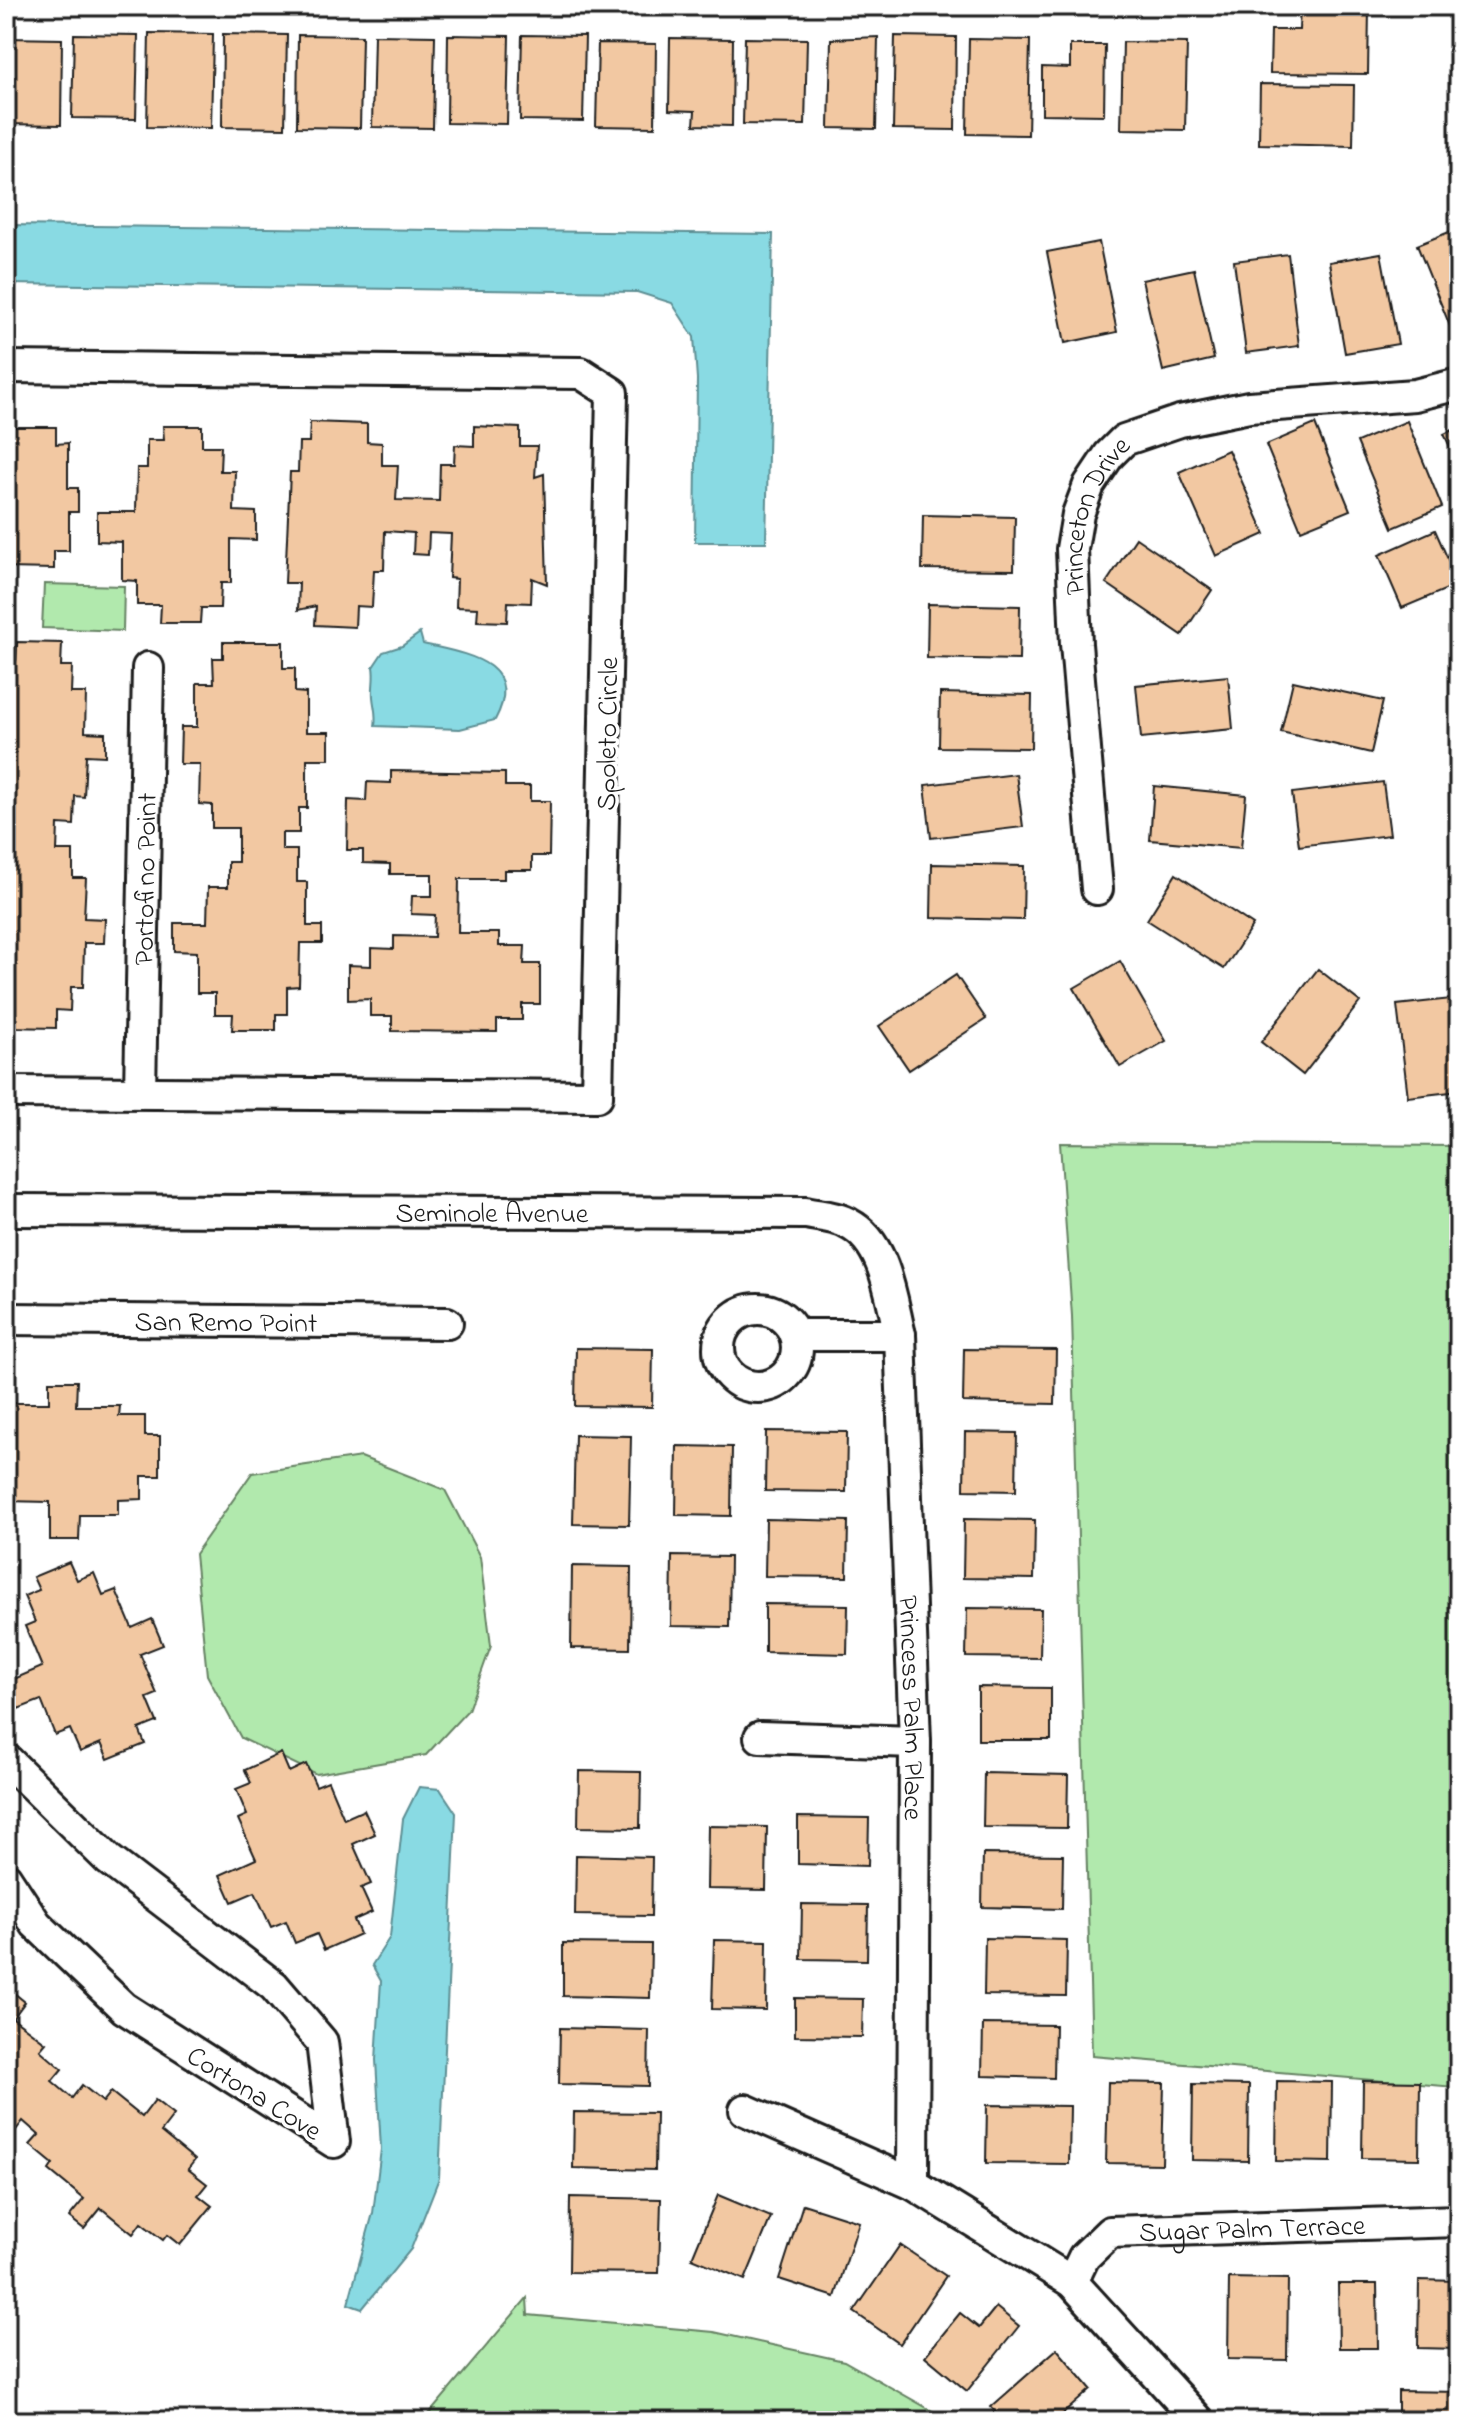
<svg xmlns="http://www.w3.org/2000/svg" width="1465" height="2427" font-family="'Indie Flower',sans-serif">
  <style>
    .green { fill: #b1e9ad; stroke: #668264; stroke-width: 2 }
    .water { fill: #89dae3; stroke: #5d8e93; stroke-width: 2 }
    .building { fill: #f2c8a2; stroke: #1c1c1c; stroke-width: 2 }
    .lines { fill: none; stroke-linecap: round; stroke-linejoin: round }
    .street-casing { stroke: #1c1c1c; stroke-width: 36 }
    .street { stroke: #fff; stroke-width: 30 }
    .labels { text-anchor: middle; stroke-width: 7; stroke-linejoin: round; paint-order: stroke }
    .street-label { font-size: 28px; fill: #1c1c1c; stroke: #fff }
  </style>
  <rect width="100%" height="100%" fill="#fff"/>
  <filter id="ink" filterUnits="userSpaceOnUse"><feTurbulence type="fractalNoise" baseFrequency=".0125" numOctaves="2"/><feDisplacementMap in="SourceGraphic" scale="16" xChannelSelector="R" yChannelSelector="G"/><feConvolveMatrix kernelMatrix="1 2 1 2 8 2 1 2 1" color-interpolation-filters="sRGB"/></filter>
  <g filter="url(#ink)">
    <g class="green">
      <polygon points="44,584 124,586 123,631 42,628"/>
      <polygon points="1060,1143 1459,1146 1459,1831 1455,2087 1092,2056 1072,1316"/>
      <polygon points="361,1457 445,1490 480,1557 491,1646 468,1710 426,1755 316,1774 241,1738 207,1675 195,1554 252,1473"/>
      <polygon points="527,2298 528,2315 714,2332 844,2361 950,2421 423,2421"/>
    </g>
    <g class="water">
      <polygon points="6,225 773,234 766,542 695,542 697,379 694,337 672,303 637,292 6,284"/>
      <path d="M420,633L423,644C466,654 526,662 495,720L460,729L375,726C377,714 374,708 373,697C372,686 375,678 373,667L383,652L402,646Z"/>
      <polygon points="419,1787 440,1789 456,1813 439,2178 411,2249 362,2309 348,2304 373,2213 381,2149 376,2060 381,1981 372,1965 390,1937 403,1819"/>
    </g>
    <g class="building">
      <polygon points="1300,6 1369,7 1368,74 1270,73 1271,30 1299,30"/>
      <polygon points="149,33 213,34 211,128 147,127"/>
      <polygon points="74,34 138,35 136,119 72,118"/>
      <polygon points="223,34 287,35 285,128 222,127"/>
      <polygon points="298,35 362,36 360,128 297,127"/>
      <polygon points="374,35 435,36 433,128 372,127"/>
      <polygon points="448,35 509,36 507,124 447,123"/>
      <polygon points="522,35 585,36 583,121 520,120"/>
      <polygon points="895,36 956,37 955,130 893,129"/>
      <polygon points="878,37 876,129 829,128 831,39"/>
      <polygon points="6,38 62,39 61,125 6,124"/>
      <polygon points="670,38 733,39 732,126 694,125 695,111 669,110"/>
      <polygon points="745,38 807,39 805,125 743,124"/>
      <polygon points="969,39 1030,40 1028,135 967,134"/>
      <polygon points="1123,42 1187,43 1185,130 1121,129"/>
      <polygon points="598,43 656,44 655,127 596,126"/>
      <polygon points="1070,45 1105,45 1104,115 1042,114 1042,67 1070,68"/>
      <polygon points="1260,84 1354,85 1353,146 1259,144"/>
      <polygon points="1459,228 1459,328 1452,331 1417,245"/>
      <polygon points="1099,242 1117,332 1065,343 1047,252"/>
      <polygon points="1381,253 1398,344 1345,353 1329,262"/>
      <polygon points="1288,254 1299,346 1246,353 1234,261"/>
      <polygon points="1194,269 1214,359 1163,371 1142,280"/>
      <polygon points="1407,421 1442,507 1393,528 1357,442"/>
      <polygon points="310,422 367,424 367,442 382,443 382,465 398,465 396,500 439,501 440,464 454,464 455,445 474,446 474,426 520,428 520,446 537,446 535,477 544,474 547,584 532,578 531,603 508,602 507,622 477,621 478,608 456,607 457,579 449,578 451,534 429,533 428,555 413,554 414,533 385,531 384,570 374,570 372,607 356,606 355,627 315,625 316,606 298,610 299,583 285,583 290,472 298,472 299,442 309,442"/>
      <polygon points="1315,424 1350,510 1301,530 1266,445"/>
      <polygon points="163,426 202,426 202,446 221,446 220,471 235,471 234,511 256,512 256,540 231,539 231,583 221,583 220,608 201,608 200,623 160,623 161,605 137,605 137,581 122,580 122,542 97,541 97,512 136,512 137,468 147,468 147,440 164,440"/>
      <polygon points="6,427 56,427 56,444 68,443 68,488 78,488 78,512 69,512 69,551 54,551 54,569 6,568"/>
      <polygon points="1459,427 1459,466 1444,434"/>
      <polygon points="1228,450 1265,534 1216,556 1179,472"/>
      <polygon points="923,515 1015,517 1014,570 922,569"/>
      <polygon points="1435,530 1459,584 1402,608 1379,555"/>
      <polygon points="1136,538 1212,590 1182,635 1106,583"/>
      <polygon points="928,604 1020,606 1019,660 927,658"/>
      <polygon points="17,642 62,643 61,666 72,666 71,693 86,693 85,732 105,733 105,756 86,755 84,797 75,796 74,825 58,824 57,851 73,851 73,878 86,878 84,918 105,919 104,943 84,943 83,987 71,987 70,1011 56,1010 56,1028 6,1027 6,847 8,847 9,826 6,826 6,660 16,660"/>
      <polygon points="223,642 283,642 283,668 295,668 295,692 306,693 306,732 329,732 329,759 307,759 307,808 299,808 299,833 282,833 282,850 297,850 297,882 307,882 307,926 322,926 322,943 300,943 299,986 287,987 287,1014 276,1014 276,1030 232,1030 233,1014 215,1014 215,993 197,993 197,952 174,951 174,923 207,923 208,887 228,887 228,862 238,862 238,828 212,828 212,805 199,804 200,764 180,764 181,727 197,727 197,683 214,683 213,658 223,658"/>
      <polygon points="1228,676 1233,729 1141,738 1136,685"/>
      <polygon points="1293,681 1383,701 1371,753 1281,732"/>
      <polygon points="940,693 1032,695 1031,748 939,747"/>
      <polygon points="391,771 505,773 505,786 530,786 530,801 550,801 549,856 532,856 532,870 504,870 504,879 459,879 458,933 499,933 499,946 525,946 524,964 540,964 540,1004 522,1004 522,1020 497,1020 497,1032 392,1031 392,1016 370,1016 370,999 348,1000 348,965 371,966 371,948 394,949 394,936 434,937 435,915 411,914 412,896 432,896 432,874 390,874 390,864 363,863 363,850 347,850 348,800 366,801 367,782 391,783"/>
      <polygon points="1016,774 1023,827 931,838 925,785"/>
      <polygon points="1383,782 1390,835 1299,846 1292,793"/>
      <polygon points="1154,786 1246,795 1241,848 1150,840"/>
      <polygon points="932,864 1024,866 1023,920 931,918"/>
      <polygon points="1176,874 1253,925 1224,969 1147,920"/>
      <polygon points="1120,961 1166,1041 1120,1067 1074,988"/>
      <polygon points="1318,969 1360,1002 1303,1075 1261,1042"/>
      <polygon points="956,975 986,1019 909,1070 879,1026"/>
      <polygon points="1451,999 1459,1091 1408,1097 1397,1005"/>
      <polygon points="576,1348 653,1349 652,1407 575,1406"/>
      <polygon points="964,1349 1056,1350 1055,1404 963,1402"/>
      <polygon points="49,1381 77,1381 76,1406 120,1406 119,1416 145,1416 145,1436 160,1436 160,1476 142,1476 142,1499 118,1500 118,1515 80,1515 79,1540 50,1540 50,1502 6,1501 6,1417 8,1417 6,1403 49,1403"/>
      <polygon points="766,1431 847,1432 846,1492 765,1491"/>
      <polygon points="965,1432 1017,1433 1016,1491 964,1490"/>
      <polygon points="575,1435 631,1436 629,1525 573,1524"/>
      <polygon points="677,1446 732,1447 731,1516 676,1515"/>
      <polygon points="766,1519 848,1521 847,1577 765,1576"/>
      <polygon points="964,1519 1035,1520 1034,1579 963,1578"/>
      <polygon points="672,1556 730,1557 729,1627 671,1626"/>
      <polygon points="69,1562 77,1580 94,1573 103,1595 116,1590 132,1628 152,1619 163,1645 140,1654 157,1694 147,1698 157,1722 139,1729 145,1744 108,1759 101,1743 80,1752 70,1729 55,1735 41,1700 18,1709 7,1682 42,1667 25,1626 35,1622 24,1596 39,1590 33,1577"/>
      <polygon points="572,1566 631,1567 630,1649 571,1648"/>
      <polygon points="765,1604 848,1605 847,1654 765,1652"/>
      <polygon points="967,1608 1041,1609 1040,1658 966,1657"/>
      <polygon points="978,1687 1051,1688 1051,1740 978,1740"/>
      <polygon points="281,1753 289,1772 306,1764 316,1786 328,1781 344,1819 364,1810 375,1834 353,1844 371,1884 361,1888 372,1912 354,1920 360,1934 324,1950 317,1934 295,1943 286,1921 271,1927 255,1892 232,1902 220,1875 256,1859 238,1819 247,1815 236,1789 251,1783 245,1770"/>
      <polygon points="579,1771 641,1772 640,1828 578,1827"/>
      <polygon points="984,1773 1068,1775 1067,1828 983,1827"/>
      <polygon points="798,1817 869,1818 868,1866 798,1864"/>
      <polygon points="708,1826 767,1827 766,1890 707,1889"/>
      <polygon points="983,1854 1063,1855 1062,1909 982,1907"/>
      <polygon points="576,1855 652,1857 651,1916 575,1915"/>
      <polygon points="802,1904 868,1905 867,1960 801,1959"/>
      <polygon points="985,1938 1067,1940 1066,1996 984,1995"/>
      <polygon points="714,1940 767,1941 766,2010 712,2009"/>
      <polygon points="563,1943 651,1944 650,1998 563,1996"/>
      <polygon points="8,1988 25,2002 13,2018 46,2043 40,2050 62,2069 52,2081 72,2098 82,2085 103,2102 111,2092 142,2117 155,2100 174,2115 161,2132 195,2160 188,2169 207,2184 198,2195 212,2206 180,2245 167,2235 163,2240 141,2223 133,2234 101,2208 84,2229 69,2217 84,2199 49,2170 53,2164 30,2145 39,2135 23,2121 13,2134 6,2129"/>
      <polygon points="795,1998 863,1999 862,2037 795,2036"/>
      <polygon points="983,2024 1055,2025 1054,2078 982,2076"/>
      <polygon points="560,2028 649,2030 648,2086 559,2084"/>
      <polygon points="1277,2081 1332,2082 1331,2162 1276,2161"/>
      <polygon points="1363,2081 1420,2082 1419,2159 1362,2158"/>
      <polygon points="1108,2082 1164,2083 1162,2164 1106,2163"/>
      <polygon points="1193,2084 1249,2085 1248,2161 1192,2160"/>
      <polygon points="987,2105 1070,2106 1069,2164 986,2163"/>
      <polygon points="574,2112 656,2113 655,2170 573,2168"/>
      <polygon points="718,2195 771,2217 745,2280 692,2258"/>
      <polygon points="570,2197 661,2199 659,2273 569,2272"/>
      <polygon points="803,2204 859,2222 835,2297 779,2279"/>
      <polygon points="900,2245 946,2276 900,2344 854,2312"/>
      <polygon points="1229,2278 1288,2279 1287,2360 1228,2359"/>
      <polygon points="1419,2280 1459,2281 1459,2349 1418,2348"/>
      <polygon points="1338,2284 1377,2284 1378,2348 1339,2348"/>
      <polygon points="996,2307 1019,2326 967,2391 925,2356 960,2313 979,2328"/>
      <polygon points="1057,2349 1091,2389 1055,2421 1003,2421 991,2407"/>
      <polygon points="1398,2391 1459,2392 1459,2421 1398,2421"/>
      <rect x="1317" y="2413" width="38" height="8"/>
    </g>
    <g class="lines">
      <defs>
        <g id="street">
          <polyline points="6,367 581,373 612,393 597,1096 6,1092"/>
          <path id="s1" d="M1097,889L1076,644L1072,549L1078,514L1089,485L1109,455L1124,440L1180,421L1249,407L1415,395L1459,384"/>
          <path id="s2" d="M140,1091L148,668"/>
          <path id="s3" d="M6,1210L806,1213C819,1216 838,1217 849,1224C886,1243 891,1299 900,1335"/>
          <circle cx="758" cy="1348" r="39"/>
          <path id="s4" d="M6,1319L447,1323"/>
          <path id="s5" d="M795,1335H900L915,1742L913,2184"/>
          <polyline points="760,1737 915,1742"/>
          <polyline points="6,1759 109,1860 274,1986 322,2042 334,2142 124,2008 36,1924 6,1878"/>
          <polyline points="745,2110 913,2184 1072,2282 1199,2421"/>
          <path id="s6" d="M1072,2282L1084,2257L1110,2232L1459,2221"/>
        </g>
      </defs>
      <use href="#street" class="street-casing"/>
      <use href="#street" class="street"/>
    </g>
  </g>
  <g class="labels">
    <g class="street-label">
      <text dy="10" stroke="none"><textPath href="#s1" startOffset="380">Princeton Drive</textPath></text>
      <text transform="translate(606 734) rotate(-89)" y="10">Spoleto Circle</text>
      <text dy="10" stroke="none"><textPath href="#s2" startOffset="212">Portofino Point</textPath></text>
      <text dy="10" stroke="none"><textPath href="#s3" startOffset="486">Seminole Avenue</textPath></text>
      <text dy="10" stroke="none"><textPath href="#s4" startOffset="220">San Remo Point</textPath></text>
      <text dy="10" stroke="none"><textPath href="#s5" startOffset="478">Princess Palm Place</textPath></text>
      <text transform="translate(255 2092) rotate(32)" y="10">Cortona Cove</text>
      <text dy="10" stroke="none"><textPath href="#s6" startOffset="206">Sugar Palm Terrace</textPath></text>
    </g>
  </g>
  <rect width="1465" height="2427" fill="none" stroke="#fff" stroke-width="32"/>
  <rect x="16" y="16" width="1433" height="2395" fill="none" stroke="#1c1c1c" stroke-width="3" filter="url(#ink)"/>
</svg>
